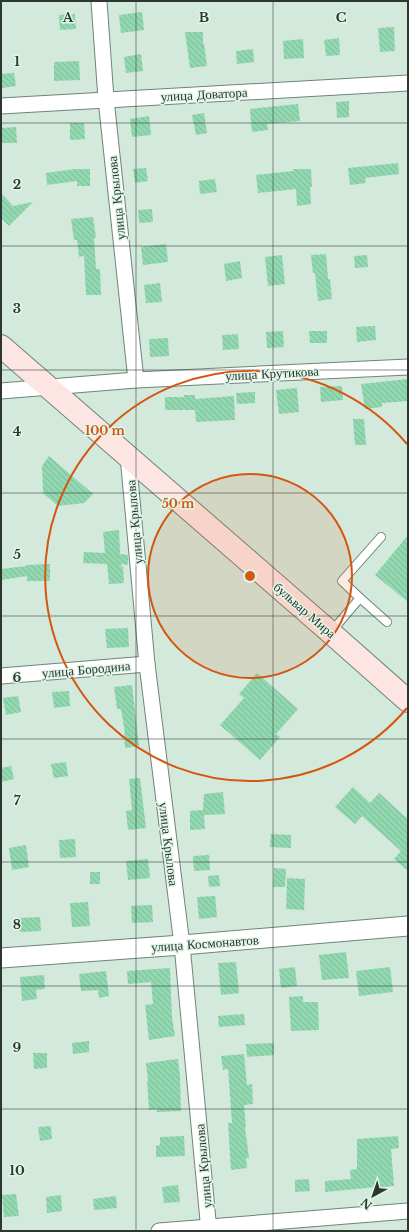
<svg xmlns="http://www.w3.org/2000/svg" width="409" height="1232" font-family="'Libre Baskerville',serif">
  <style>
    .building { fill: url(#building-back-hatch) }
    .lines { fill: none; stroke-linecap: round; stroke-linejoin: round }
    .service-casing { stroke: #708478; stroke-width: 10 }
    .minor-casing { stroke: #708478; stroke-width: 17 }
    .tertiary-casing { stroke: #708478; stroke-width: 21 }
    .secondary-casing { stroke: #708478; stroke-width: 24 }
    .service { stroke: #fff; stroke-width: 8 }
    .minor { stroke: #fff; stroke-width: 15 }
    .tertiary { stroke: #fff; stroke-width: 19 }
    .secondary { stroke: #fce5e2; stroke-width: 22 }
    .grid { fill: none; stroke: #2d3630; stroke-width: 1; stroke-opacity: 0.55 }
    .ring { fill: none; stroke: #d55610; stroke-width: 2 }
    .labels { text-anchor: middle; stroke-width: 3; stroke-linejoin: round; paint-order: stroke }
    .street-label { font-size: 13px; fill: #2d3630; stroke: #e0f6e8 }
    .grid-label { font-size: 13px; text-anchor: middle; font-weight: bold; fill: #2d3630; stroke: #e0f6e8; stroke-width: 3; stroke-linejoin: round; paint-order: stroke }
    .centre { fill: #d55610; stroke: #e0f6e8; stroke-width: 2 }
    .ring-label { font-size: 12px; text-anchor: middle; font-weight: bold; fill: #d55610; stroke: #e0f6e8; stroke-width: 3; stroke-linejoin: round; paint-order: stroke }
  </style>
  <defs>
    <pattern id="building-back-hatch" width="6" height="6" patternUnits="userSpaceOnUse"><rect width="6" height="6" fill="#91d8b0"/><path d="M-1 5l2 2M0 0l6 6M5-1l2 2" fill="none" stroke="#7dba98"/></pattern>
  </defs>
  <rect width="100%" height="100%" fill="#d2e9db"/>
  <g class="building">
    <polygon points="142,12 144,30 121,33 119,15"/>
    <polygon points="75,14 76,29 60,30 59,15"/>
    <polygon points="394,27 395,51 380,52 378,28"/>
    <polygon points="185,32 203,32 203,44 204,43 207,66 190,68"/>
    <polygon points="339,38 340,55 326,56 324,40"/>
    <polygon points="303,39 304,58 284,59 283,41"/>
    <polygon points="253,49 254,62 237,64 236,51"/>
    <polygon points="141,54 143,71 126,73 124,57"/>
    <polygon points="79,61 80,80 54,81 54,62"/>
    <polygon points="14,73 16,86 2,88 1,74"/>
    <polygon points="349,101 349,117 337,118 336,102"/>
    <polygon points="298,104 300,121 267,124 268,130 252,132 250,109"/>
    <polygon points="204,113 207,133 196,135 192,115"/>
    <polygon points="149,116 151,135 132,137 130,119"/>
    <polygon points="70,123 84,123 85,139 70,140"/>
    <polygon points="16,127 17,143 1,143 1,128"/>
    <polygon points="398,163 399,174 365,178 366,183 350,185 348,168"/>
    <polygon points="146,168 148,181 135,183 133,169"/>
    <polygon points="75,169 90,169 90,186 77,186 77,181 47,185 46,173"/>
    <polygon points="293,169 311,169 312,187 310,187 311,204 297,206 296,189 258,193 256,175 293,171"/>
    <polygon points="215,179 217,192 200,194 199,181"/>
    <polygon points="1,193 13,206 33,202 9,226 1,218"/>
    <polygon points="152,209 153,222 139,223 138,210"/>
    <polygon points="93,217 96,238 94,238 96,269 100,269 101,295 86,295 84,256 79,257 77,240 74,240 71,219"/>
    <polygon points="166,244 168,262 143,265 141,247"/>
    <polygon points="326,254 328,279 330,279 332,299 318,301 315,273 313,273 311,255"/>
    <polygon points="282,255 285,284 268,286 265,257"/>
    <polygon points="367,255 368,267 355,268 354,256"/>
    <polygon points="240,261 242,278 226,281 224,264"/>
    <polygon points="160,283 162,302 146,303 144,285"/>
    <polygon points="375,326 376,340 357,342 356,327"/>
    <polygon points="283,331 284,347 267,348 266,332"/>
    <polygon points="309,331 327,331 327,343 310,343"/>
    <polygon points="238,334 239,349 223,350 222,335"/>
    <polygon points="168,338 169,356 150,357 149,339"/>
    <polygon points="408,379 408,401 382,403 382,407 365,409 361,384"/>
    <polygon points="342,386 343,400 321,402 320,387"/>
    <polygon points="297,388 299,412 279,414 276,390"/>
    <polygon points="255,392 255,403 237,404 236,393"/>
    <polygon points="184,395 195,395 195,399 234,396 235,420 196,422 195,410 165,410 165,397 184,397"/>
    <polygon points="353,419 364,419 366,445 355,445"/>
    <polygon points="49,456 93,494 84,503 58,506 43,493 42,466"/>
    <polygon points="119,530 120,554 128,555 128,565 121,564 121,567 123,566 124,583 109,584 107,564 83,563 84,552 105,553 103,532"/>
    <polygon points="408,535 408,602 375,575"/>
    <polygon points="50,564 50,581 27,581 27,576 1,580 1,569 26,566 26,565"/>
    <polygon points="128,628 129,647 107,648 105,629"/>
    <polygon points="257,673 298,709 276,734 280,737 260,760 220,725 244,698 239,694"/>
    <polygon points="132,685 139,746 125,748 124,733 125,733 121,709 117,709 114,687"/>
    <polygon points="69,691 70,706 54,708 52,692"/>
    <polygon points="18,696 21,712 6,715 3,698"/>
    <polygon points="66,762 68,776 54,778 51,764"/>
    <polygon points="11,766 14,779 1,782 1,768"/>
    <polygon points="140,778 146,828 128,830 126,811 132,810 129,779"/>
    <polygon points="353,787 370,803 379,793 408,819 408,871 394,859 401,851 362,816 355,824 335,807"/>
    <polygon points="223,792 225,814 204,815 205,829 190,830 190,811 203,810 204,794"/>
    <polygon points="271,834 291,835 291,848 270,847"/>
    <polygon points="75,839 76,857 60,858 59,840"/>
    <polygon points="26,845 29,867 12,870 9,848"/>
    <polygon points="209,855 210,870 194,871 193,856"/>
    <polygon points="148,859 150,878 128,880 126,861"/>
    <polygon points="274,868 286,869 285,887 273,887"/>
    <rect x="90" y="872" width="10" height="12"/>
    <polygon points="219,875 220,886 209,887 208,876"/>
    <polygon points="287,878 305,879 304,910 286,909"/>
    <polygon points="215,896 217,917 199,919 197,897"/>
    <polygon points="88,902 90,926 72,927 70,903"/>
    <polygon points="152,905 153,922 132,923 131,906"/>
    <polygon points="40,917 41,931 20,932 19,918"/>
    <polygon points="346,952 349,978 322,980 319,955"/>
    <polygon points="236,962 239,993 221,995 218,963"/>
    <polygon points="295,967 297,986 281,988 279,969"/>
    <polygon points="390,967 393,992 359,996 356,971"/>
    <polygon points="170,968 172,1018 175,1036 149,1040 145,1005 153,1004 151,982 128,984 127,971"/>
    <polygon points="106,971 109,996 99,998 98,990 81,991 79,974"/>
    <polygon points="44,975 45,989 36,990 37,999 22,1001 20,977"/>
    <polygon points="303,996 303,1002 318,1002 319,1030 291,1031 289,997"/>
    <polygon points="244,1014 245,1025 219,1027 218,1016"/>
    <polygon points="89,1041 89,1052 73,1054 72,1043"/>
    <polygon points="274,1043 274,1055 247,1057 246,1044"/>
    <polygon points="33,1053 47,1053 47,1068 34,1069"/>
    <polygon points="244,1054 247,1085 252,1084 253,1104 244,1105 246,1127 245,1127 249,1158 246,1158 247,1168 231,1170 228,1123 232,1123 228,1069 223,1070 221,1056"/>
    <polygon points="178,1059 180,1076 181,1111 157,1112 157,1109 149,1110 147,1080 148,1080 146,1063"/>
    <polygon points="51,1126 52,1139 40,1141 38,1127"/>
    <polygon points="184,1136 185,1156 156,1157 156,1146 160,1145 160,1137"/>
    <polygon points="398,1136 399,1148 391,1149 394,1186 376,1188 376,1187 325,1192 325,1181 351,1179 350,1170 357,1169 357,1139"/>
    <polygon points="309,1179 310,1191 295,1192 295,1180"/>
    <polygon points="178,1185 180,1202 164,1203 162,1187"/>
    <polygon points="16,1194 19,1216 4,1217 2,1195"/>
    <polygon points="61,1195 62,1211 47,1213 46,1197"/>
    <polygon points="116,1196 117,1208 94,1210 93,1199"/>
  </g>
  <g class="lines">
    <defs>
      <g id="service">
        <polyline points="360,598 342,581 381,537"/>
        <polyline points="331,632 360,598 387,622"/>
      </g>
      <g id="minor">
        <polyline points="1,106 408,83"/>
        <polyline points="136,380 408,367"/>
        <polyline points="1,391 136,380 106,99 99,1"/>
        <polyline points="128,456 147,664 182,945 209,1231"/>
        <polyline points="1,676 147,664"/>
        <polyline points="159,1231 408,1211"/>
      </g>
      <polyline id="tertiary" points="1,958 182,945 408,926"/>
      <polyline id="secondary" points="1,346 330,632 408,701"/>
    </defs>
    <use href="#service" class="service-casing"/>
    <use href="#minor" class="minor-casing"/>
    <use href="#tertiary" class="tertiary-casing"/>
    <use href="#secondary" class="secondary-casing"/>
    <use href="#service" class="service"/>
    <use href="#minor" class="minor"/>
    <use href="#tertiary" class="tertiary"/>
    <use href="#secondary" class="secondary"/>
  </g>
  <path class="grid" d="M136,1V1231M273,1V1231M1,123H408M1,246H408M1,370H408M1,493H408M1,616H408M1,739H408M1,862H408M1,986H408M1,1109H408"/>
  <circle cx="250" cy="576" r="102" fill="#d55610" fill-opacity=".12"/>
  <g class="ring">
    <circle cx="250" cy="576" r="102"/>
    <path d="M407 708A205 205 0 1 1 407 444"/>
  </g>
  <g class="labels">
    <g class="street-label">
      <text transform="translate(204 94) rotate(-3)" y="5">улица Доватора</text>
      <text transform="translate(116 198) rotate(-96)" y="5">улица Крылова</text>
      <text transform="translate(272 373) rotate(-3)" y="5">улица Крутикова</text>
      <text transform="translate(134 522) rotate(-95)" y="5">улица Крылова</text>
      <text transform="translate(305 610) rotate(41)" y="5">бульвар Мира</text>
      <text transform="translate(86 669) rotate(-5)" y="5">улица Бородина</text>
      <text transform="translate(169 844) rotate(83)" y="5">улица Крылова</text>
      <text transform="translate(205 943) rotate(-4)" y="5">улица Космонавтов</text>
      <text transform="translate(203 1166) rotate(-95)" y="5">улица Крылова</text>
    </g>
  </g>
  <g class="grid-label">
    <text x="68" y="22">A</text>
    <text x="204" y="22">B</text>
    <text x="341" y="22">C</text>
    <text x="17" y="66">1</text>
    <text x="17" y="189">2</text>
    <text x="17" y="313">3</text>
    <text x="17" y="436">4</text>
    <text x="17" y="559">5</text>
    <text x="17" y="682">6</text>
    <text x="17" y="805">7</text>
    <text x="17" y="929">8</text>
    <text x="17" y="1052">9</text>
    <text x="17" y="1175">10</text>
  </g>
  <circle cx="250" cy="576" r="6" class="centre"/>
  <g class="ring-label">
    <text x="105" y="435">100 m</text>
    <text x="178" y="508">50 m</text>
  </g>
  <rect width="409" height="1232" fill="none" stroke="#2d3630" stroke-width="4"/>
  <g transform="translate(373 1196) rotate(220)" stroke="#e0f6e8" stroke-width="3" paint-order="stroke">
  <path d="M0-3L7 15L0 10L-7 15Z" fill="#2d3630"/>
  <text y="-6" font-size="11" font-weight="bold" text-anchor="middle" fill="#2d3630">N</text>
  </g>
</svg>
